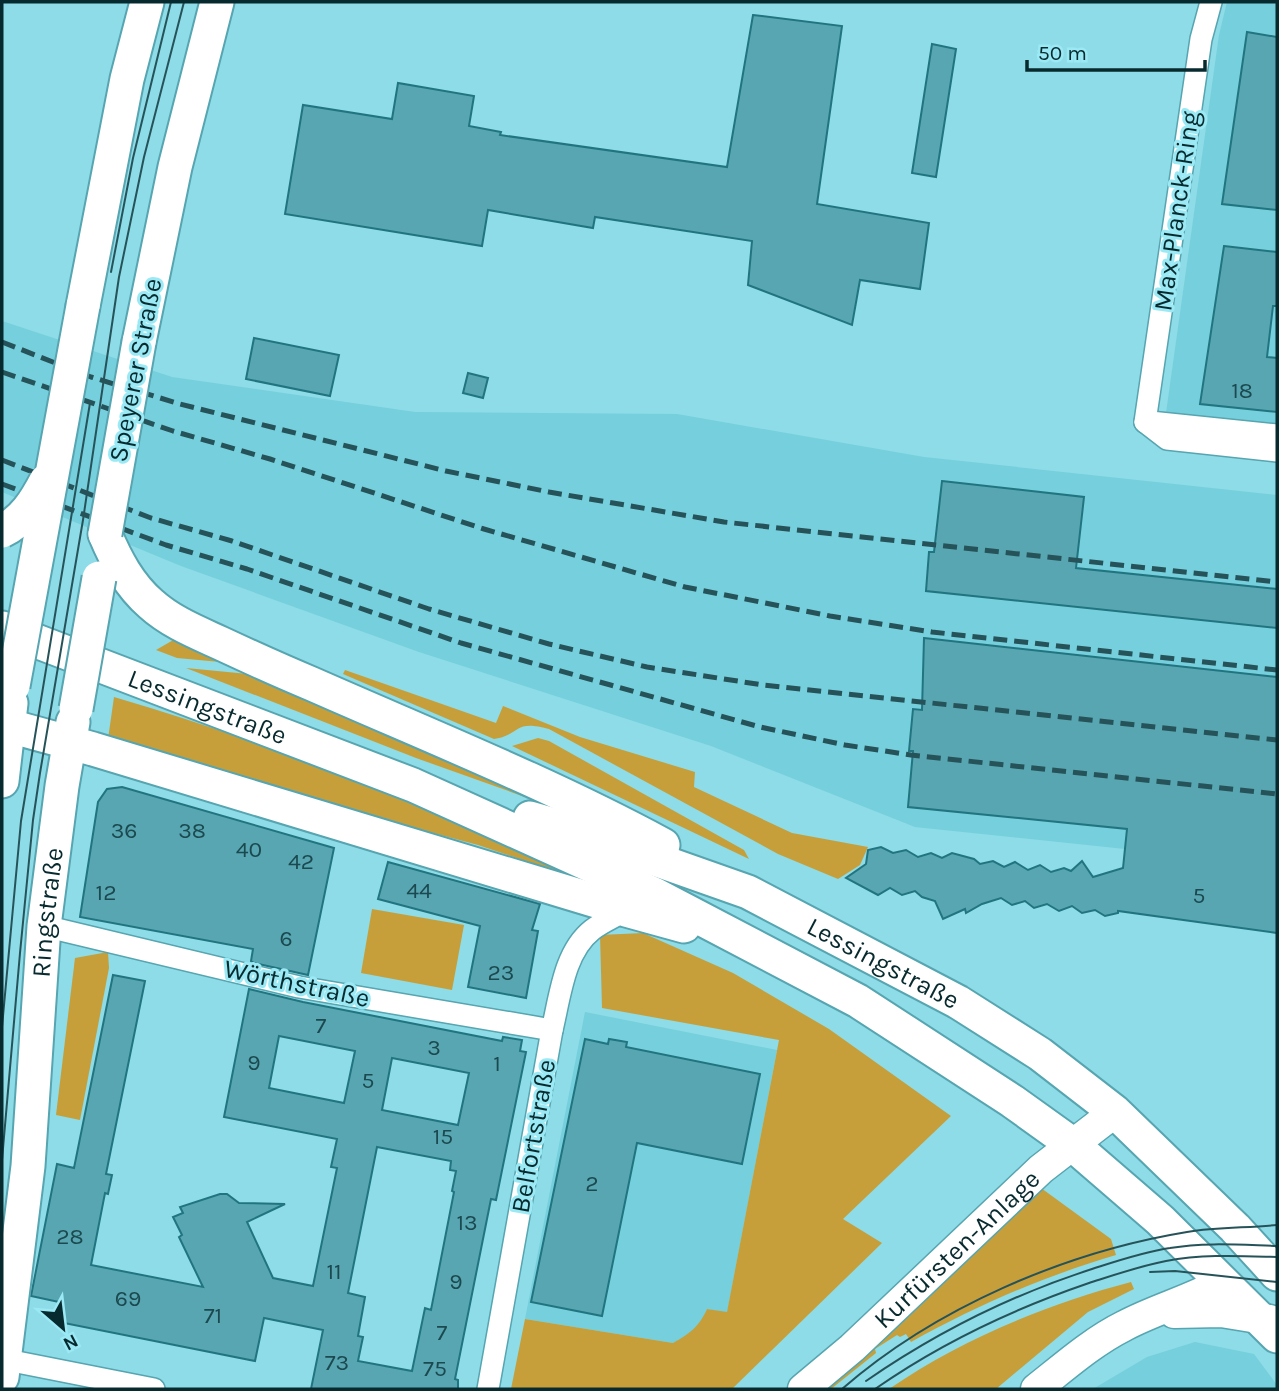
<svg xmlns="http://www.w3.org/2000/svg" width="1279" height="1391" font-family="Karla,sans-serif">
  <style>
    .built { fill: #76cfdc }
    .green { fill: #c69f3a }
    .building { fill: #58a6b1; stroke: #217580; stroke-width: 2; fill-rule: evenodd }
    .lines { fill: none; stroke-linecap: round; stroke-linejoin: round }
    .street-casing { stroke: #56a5b0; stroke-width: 24 }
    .secondary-casing { stroke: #56a5b0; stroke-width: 33 }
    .primary-casing { stroke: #56a5b0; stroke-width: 37 }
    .street { stroke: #fff; stroke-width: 21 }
    .secondary { stroke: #fff; stroke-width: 30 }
    .primary { stroke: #fff; stroke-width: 33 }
    .tram { stroke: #265359; stroke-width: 2 }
    .rail { stroke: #265359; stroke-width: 5; stroke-dasharray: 14 7; stroke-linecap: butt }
    .primary-bridge-casing { stroke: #56a5b0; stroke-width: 37; stroke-linecap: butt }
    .primary-bridge { stroke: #fff; stroke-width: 33 }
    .labels { text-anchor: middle; stroke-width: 6; stroke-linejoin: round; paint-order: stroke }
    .number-label { font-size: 23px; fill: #1b494f }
    .street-label { font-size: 26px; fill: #072a2e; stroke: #9ae9f5 }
  </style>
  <rect width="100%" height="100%" fill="#8ddce7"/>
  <g class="built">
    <polygon points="1227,2 1277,2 1277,425 1166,413 1219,35"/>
    <polygon points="2,321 172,377 415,412 677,414 924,457 1277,495 1277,865 915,827 711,746 419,652 181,566 2,492"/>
    <polygon points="585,1012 777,1050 727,1313 707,1309 701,1323 692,1332 673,1343 525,1319"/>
    <polygon points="1195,1342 1254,1354 1277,1385 1277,1389 1093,1389 1147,1357"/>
  </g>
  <g class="green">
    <polygon points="175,639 231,663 177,658 156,650"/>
    <polygon points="186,668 259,675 581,817 416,758"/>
    <path d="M345,670L496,723L503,706L580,737L695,772L694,787L792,833L868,847L860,865L838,879L778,854L549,729C513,719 521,735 494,739L343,674Z"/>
    <path d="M114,697C274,743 428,810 582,874L576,878L478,845L107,746Z"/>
    <polygon points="538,738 549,741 744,850 749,859 512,746"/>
    <polygon points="372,909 464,925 452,990 361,973"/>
    <path d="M643,933L733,973L829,1029L951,1116L843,1219L882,1243L732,1389H511L525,1319L673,1343C689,1334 699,1327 707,1309L727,1312L779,1040L602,1008L600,935Z"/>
    <polygon points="108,952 109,968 80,1120 56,1115 75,958"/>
    <path d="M1041,1188L1111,1239L1116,1255C1042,1277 978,1305 911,1342L906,1334L900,1337L897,1335L875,1349L876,1353L831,1389H823Z"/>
    <path d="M1131,1282L1134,1289L1088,1312L996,1389H889C960,1340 1047,1304 1131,1282Z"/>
  </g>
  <g class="building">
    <polygon points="753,15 842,26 817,204 929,223 920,289 860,280 852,325 748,285 752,241 595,217 593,228 488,210 482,246 285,214 303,105 392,119 398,83 474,96 469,126 501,132 500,135 727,167"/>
    <polygon points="1247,32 1277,37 1277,210 1222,204"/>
    <polygon points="932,44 956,49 936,177 912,173"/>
    <polygon points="1224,246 1277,252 1277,306 1273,306 1267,357 1277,358 1277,412 1200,404"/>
    <polygon points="254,338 339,355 330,396 246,379"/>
    <polygon points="468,373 488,378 483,398 463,393"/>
    <polygon points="942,481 1084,497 1076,568 1277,589 1277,628 926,591 929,552 934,552"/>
    <polygon points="924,638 1277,677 1277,933 1118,911 1118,913 1105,916 1095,910 1082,913 1072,906 1059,911 1047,904 1034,908 1025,901 1012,905 1001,898 982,904 966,913 965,909 943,919 935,901 922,897 915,891 902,895 890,888 878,895 846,878 866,864 868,850 881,847 893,853 906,850 918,857 931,853 942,858 952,853 974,859 980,864 993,861 1004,867 1015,862 1028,870 1040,865 1051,872 1064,868 1071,871 1082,861 1093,877 1123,868 1127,829 908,807 913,751 909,751 913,709 922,710"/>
    <polygon points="122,787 334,848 308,975 254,963 251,961 253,949 80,917 98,802 107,789"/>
    <polygon points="388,862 540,904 532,930 538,931 526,998 468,987 480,926 378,899"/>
    <path d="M113,975L145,981L106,1174L112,1175L108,1194L105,1193L91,1265L203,1287L179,1237L182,1235L173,1217L183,1213L180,1207L220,1194H227L239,1203L285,1204L247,1222L273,1278L313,1286L337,1168L331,1167L337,1139L224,1117L249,989L303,1002L502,1041L503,1037L522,1040L520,1051L526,1052L496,1200L491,1199L455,1379L458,1380V1389H311L323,1330L264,1318L255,1361L54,1321L59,1302L31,1296L57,1164L74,1168ZM279,1036L355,1051L344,1103L269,1088ZM392,1058L469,1073L458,1125L382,1110ZM377,1147L451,1161L450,1170L456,1171L452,1191L454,1192L431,1310L425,1308L412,1371L358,1361L363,1337L358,1336L365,1297L348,1293Z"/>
    <polygon points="585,1039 608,1044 609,1039 627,1042 626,1047 760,1074 742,1164 637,1143 602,1316 531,1302"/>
  </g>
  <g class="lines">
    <defs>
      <g id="street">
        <polyline points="1145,422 1201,39 1211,2"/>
        <polyline points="1145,422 1167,439 1277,451"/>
        <polyline points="1150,422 1277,435"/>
        <polyline points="44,926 299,987 552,1030"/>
        <polyline points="2,1362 17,1362 154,1389"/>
        <path d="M488,1389L552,1030C560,997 564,952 592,930C602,922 615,917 626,910"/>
      </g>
      <g id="secondary">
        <polyline points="1174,1313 1221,1312 1270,1320"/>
        <path id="s1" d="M803,1389L852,1348L1041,1169L1115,1112"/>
        <path d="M1036,1389C1064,1367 1092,1342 1124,1326C1156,1309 1191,1300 1223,1282"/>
      </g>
      <g id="primary">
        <polyline points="83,306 127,79 147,2"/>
        <polyline points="139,342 175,167 217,2"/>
        <path d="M105,534C116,560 129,585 151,604C171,622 196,632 220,643C250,657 281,671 312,684C430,736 550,784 663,845"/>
        <path id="s2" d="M2,628L413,785L656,895L858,1001L1012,1101L1072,1144L1160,1220L1277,1336"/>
        <polyline points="2,724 93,749 626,910 684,926"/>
        <polyline points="2,781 11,703"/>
        <path id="s3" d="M530,818L575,831L748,892L958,1002L1040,1054L1115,1112L1235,1228L1277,1274"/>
        <path id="s4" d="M2,1377L28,1166L44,926L62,786L73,722"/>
      </g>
    </defs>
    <use href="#street" class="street-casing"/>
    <use href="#secondary" class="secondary-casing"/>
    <use href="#primary" class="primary-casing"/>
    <use href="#street" class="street"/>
    <use href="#secondary" class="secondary"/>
    <use href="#primary" class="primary"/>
    <g class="tram">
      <polyline points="111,272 133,158 171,2"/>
      <polyline points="2,1027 21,821 90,403"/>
      <polyline points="2,1160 20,953 33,820 40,773 83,520 119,277 144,157 184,2"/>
      <polyline points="1150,1272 1175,1271 1277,1282"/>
      <path d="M866,1381C937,1332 1011,1295 1092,1269C1117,1261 1143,1252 1170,1248C1205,1242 1242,1245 1277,1246"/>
      <path d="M842,1389C935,1308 1065,1252 1187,1232C1217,1227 1247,1228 1277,1225"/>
      <path d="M875,1389C941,1343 1013,1309 1089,1283C1114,1275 1140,1266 1166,1261C1203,1254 1240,1256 1277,1257"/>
    </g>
    <g class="rail">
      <polyline points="2,342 91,377 180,404 446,471 549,492 724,522 1277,582"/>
      <polyline points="2,372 173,431 270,459 484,529 685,587 830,616 932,632 1277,670"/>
      <polyline points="2,460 151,518 232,541 429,609 549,644 647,667 763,685 1277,740"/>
      <polyline points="2,484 166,545 247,569 461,643 760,727 845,745 911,755 1277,794"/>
    </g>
    <defs>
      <g id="primary-bridge">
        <path d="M2,531C24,520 35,502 46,481"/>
        <polyline points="105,534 139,342"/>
        <polyline points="13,686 83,306"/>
        <polyline points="76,709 99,578"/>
      </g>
    </defs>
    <use href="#primary-bridge" class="primary-bridge-casing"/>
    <use href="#primary-bridge" class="primary-bridge"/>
  </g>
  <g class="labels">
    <g class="number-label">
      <text x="1242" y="398">18</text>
      <text x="124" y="838">36</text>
      <text x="192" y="838">38</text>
      <text x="249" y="857">40</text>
      <text x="301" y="869">42</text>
      <text x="419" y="898">44</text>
      <text x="106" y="900">12</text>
      <text x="1199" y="903">5</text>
      <text x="286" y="946">6</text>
      <text x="501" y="980">23</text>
      <text x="321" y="1033">7</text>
      <text x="434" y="1055">3</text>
      <text x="254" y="1070">9</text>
      <text x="497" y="1071">1</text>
      <text x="368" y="1088">5</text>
      <text x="443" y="1144">15</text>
      <text x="592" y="1191">2</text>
      <text x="467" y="1230">13</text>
      <text x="70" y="1244">28</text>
      <text x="334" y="1279">11</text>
      <text x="456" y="1289">9</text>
      <text x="128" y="1306">69</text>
      <text x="213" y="1323">71</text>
      <text x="442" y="1340">7</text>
      <text x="337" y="1370">73</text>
      <text x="435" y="1376">75</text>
    </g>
    <g class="street-label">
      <text transform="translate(1176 211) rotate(-82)" y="9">Max-Planck-Ring</text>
      <text transform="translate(135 370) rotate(-79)" y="9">Speyerer Straße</text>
      <text dy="9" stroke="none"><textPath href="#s2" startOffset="220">Lessingstraße</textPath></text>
      <text dy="9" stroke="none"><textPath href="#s4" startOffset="467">Ringstraße</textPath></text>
      <text dy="9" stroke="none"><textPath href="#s3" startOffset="383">Lessingstraße</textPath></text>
      <text transform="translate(297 983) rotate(12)" y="9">Wörthstraße</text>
      <text transform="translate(533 1136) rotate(-80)" y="9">Belfortstraße</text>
      <text dy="9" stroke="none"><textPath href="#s1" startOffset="208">Kurfürsten-Anlage</textPath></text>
    </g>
  </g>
  <rect width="1279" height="1391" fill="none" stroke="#072a2e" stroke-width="7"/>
  <g transform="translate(63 1328) rotate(152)" stroke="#9ae9f5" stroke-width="5" paint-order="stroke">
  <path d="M0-5L12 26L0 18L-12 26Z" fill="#072a2e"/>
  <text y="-10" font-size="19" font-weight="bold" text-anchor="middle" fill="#072a2e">N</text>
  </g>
  <path d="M1027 60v10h178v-10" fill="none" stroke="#072a2e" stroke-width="3.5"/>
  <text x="1038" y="60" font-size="21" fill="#072a2e" stroke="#9ae9f5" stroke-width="5" paint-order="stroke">50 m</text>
</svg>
